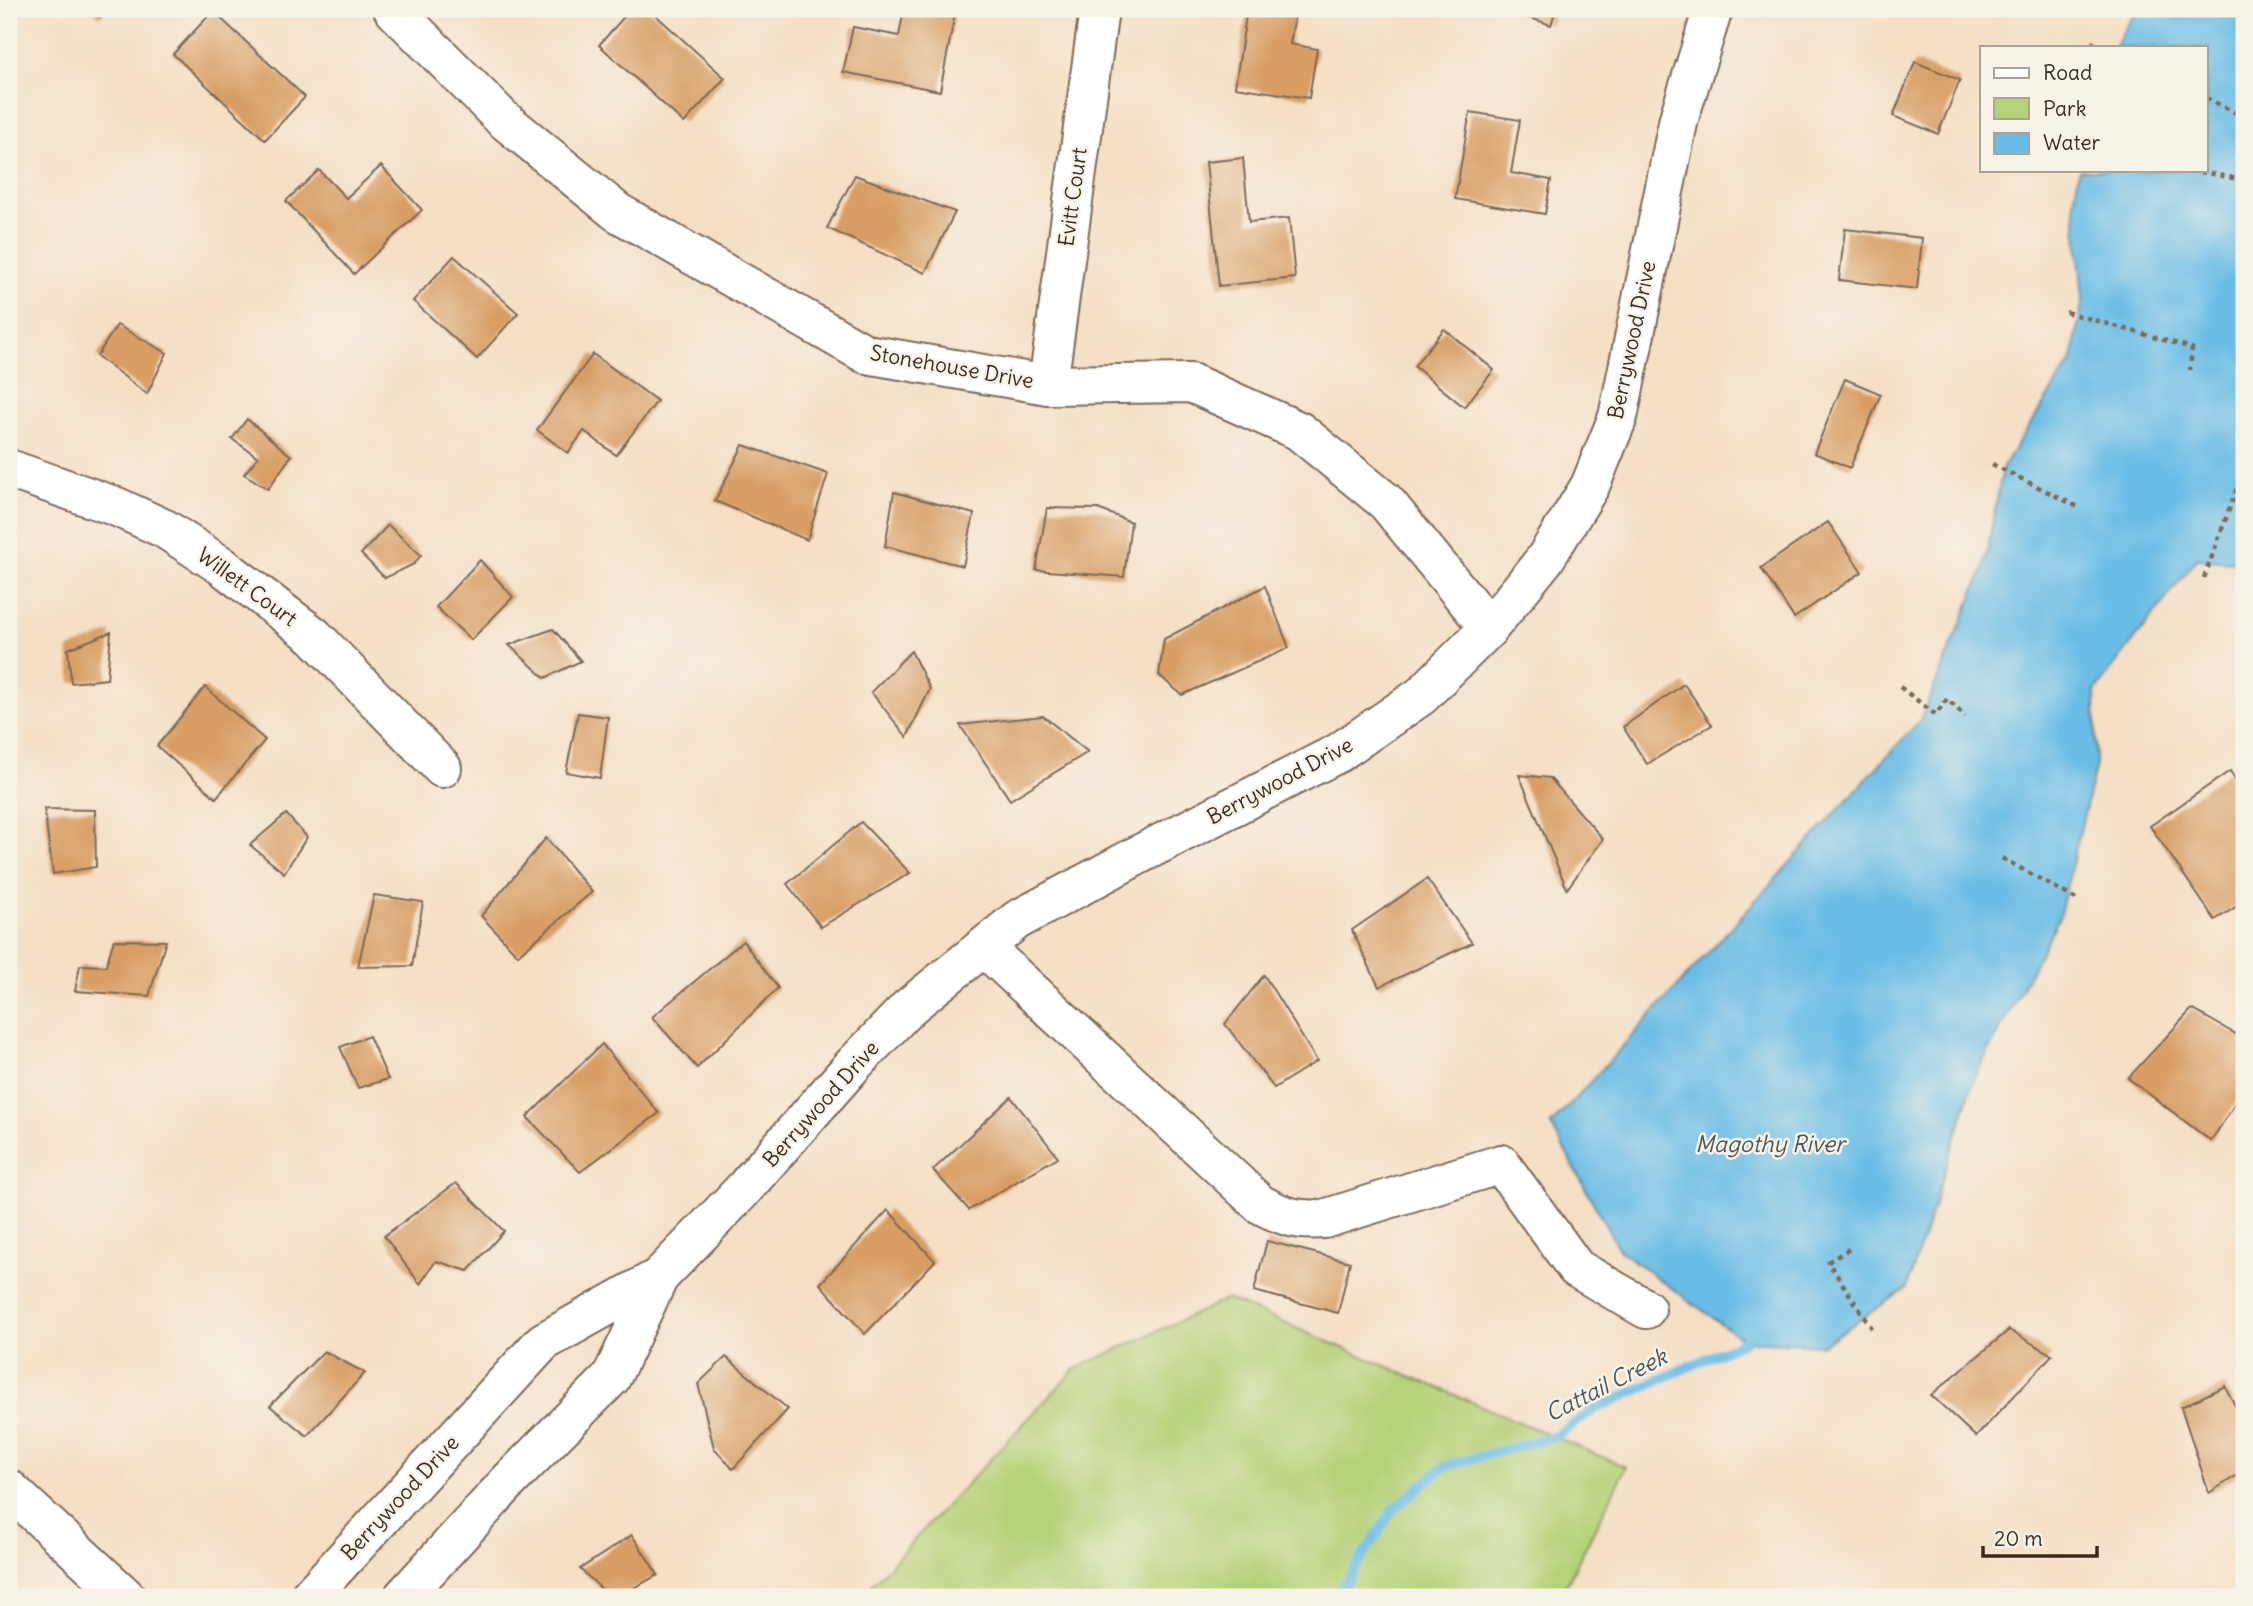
<svg xmlns="http://www.w3.org/2000/svg" width="2253" height="1606" font-family="Delius,sans-serif">
  <style>
    .green { fill: #b6d278; stroke: #787e4b; stroke-width: 2 }
    .water { fill: #6abde6; stroke: #527482; stroke-width: 2 }
    .lines { fill: none; stroke-linecap: round; stroke-linejoin: round }
    .stream { stroke: #6abde6; stroke-width: 10 }
    .building { fill: #d89e64 }
    .minor-casing { stroke: #7c6958; stroke-width: 42 }
    .major-casing { stroke: #7c6958; stroke-width: 42 }
    .path { stroke: #7c6958; stroke-width: 4.5; stroke-dasharray: 5 5; stroke-linecap: butt }
    .minor { stroke: #fff; stroke-width: 38 }
    .major { stroke: #fff; stroke-width: 38 }
    .labels { text-anchor: middle; stroke-width: 5; stroke-linejoin: round; paint-order: stroke }
    .street-label { font-size: 21px; fill: #3b2a1e; stroke: #f7f3e8 }
    .water-label { font-size: 23px; font-style: italic; fill: #49565a; stroke: #f7f3e8 }
  </style>
  <rect width="100%" height="100%" fill="#f7f3e8"/>
  <filter id="ink" filterUnits="userSpaceOnUse"><feTurbulence type="fractalNoise" baseFrequency=".0143" numOctaves="2"/><feDisplacementMap in="SourceGraphic" scale="14" xChannelSelector="R" yChannelSelector="G"/><feConvolveMatrix kernelMatrix="1 2 1 2 8 2 1 2 1" color-interpolation-filters="sRGB"/></filter>
  <filter id="wash" filterUnits="userSpaceOnUse"><feTurbulence type="fractalNoise" baseFrequency=".00686" numOctaves="4" result="noise"/><feDisplacementMap in="SourceGraphic" scale="28" xChannelSelector="R" yChannelSelector="G"/><feGaussianBlur stdDeviation="1.57" result="paint"/><feColorMatrix in="noise" values="0 0 0 0 0 0 0 0 0 0 0 0 0 0 0 0 0 1.4 0 .05"/><feComposite in="paint" operator="in"/></filter>
  <g filter="url(#wash)">
    <rect width="100%" height="100%" fill="#f5dfc5"/>
    <polygon class="green" points="1227,1299 1626,1467 1560,1597 869,1597 870,1587 1075,1369"/>
    <polygon class="water" points="2137,9 2244,9 2244,563 2197,559 2095,691 2096,765 2059,918 1976,1074 1907,1288 1822,1345 1745,1341 1619,1250 1551,1125 1921,719 1984,568 2003,467 2072,360 2083,300 2074,202 2079,170 2206,170 2206,47 2114,47"/>
    <g class="lines">
      <polyline class="stream" points="1336,1597 1393,1510 1445,1466 1556,1436 1595,1409 1745,1341"/>
    </g>
    <g id="blocks">
      <g class="building">
        <polygon points="89,9 105,9 100,17"/>
        <polygon points="631,9 649,9 725,78 684,123 599,45"/>
        <polygon points="904,9 956,9 940,91 843,72 853,27 899,36"/>
        <polygon points="1247,9 1296,9 1290,44 1317,49 1309,98 1235,87"/>
        <polygon points="1505,9 1556,9 1551,25"/>
        <polygon points="213,11 305,97 265,140 173,54"/>
        <polygon points="1915,62 1960,80 1938,134 1893,116"/>
        <polygon points="1470,112 1520,120 1511,173 1551,180 1545,214 1455,199"/>
        <polygon points="1243,158 1249,222 1289,218 1295,278 1219,286 1206,162"/>
        <polygon points="381,166 422,210 354,274 286,201 319,170 346,198"/>
        <polygon points="855,175 955,212 925,273 827,228"/>
        <polygon points="1845,229 1922,238 1917,289 1839,280"/>
        <polygon points="454,256 518,313 477,359 413,301"/>
        <polygon points="117,325 167,353 147,394 97,356"/>
        <polygon points="1444,329 1494,370 1464,407 1414,366"/>
        <polygon points="593,354 657,401 616,455 584,431 568,453 537,430"/>
        <polygon points="1845,379 1881,394 1850,468 1814,453"/>
        <polygon points="247,419 291,456 268,489 244,474 258,457 232,439"/>
        <polygon points="743,445 828,474 807,540 715,501"/>
        <polygon points="894,492 974,514 963,566 885,546"/>
        <polygon points="1047,508 1098,509 1131,522 1124,577 1036,570"/>
        <polygon points="1828,522 1862,572 1794,618 1761,568"/>
        <polygon points="388,525 421,555 414,564 385,578 361,554"/>
        <polygon points="480,560 513,597 471,640 436,607"/>
        <polygon points="1265,586 1289,648 1182,695 1159,675 1164,639"/>
        <polygon points="553,629 581,661 545,678 509,645"/>
        <polygon points="111,632 107,679 71,683 68,649"/>
        <polygon points="911,651 930,689 907,737 871,692"/>
        <polygon points="1684,684 1712,725 1647,764 1623,727"/>
        <polygon points="205,687 265,740 216,798 157,746"/>
        <polygon points="578,713 608,717 600,778 566,772"/>
        <polygon points="1043,716 1088,752 1010,800 960,725"/>
        <polygon points="2230,771 2244,795 2244,902 2215,920 2150,826"/>
        <polygon points="1519,775 1550,778 1603,839 1567,889"/>
        <polygon points="44,809 95,810 96,867 53,874"/>
        <polygon points="286,814 307,837 284,873 250,845"/>
        <polygon points="861,822 910,873 821,927 787,884"/>
        <polygon points="546,838 592,892 518,955 481,916"/>
        <polygon points="1427,879 1472,943 1379,987 1352,930"/>
        <polygon points="374,895 423,902 412,966 358,967"/>
        <polygon points="114,940 166,941 149,996 75,991 80,965 106,966"/>
        <polygon points="743,941 778,988 697,1068 652,1017"/>
        <polygon points="1264,975 1317,1061 1274,1088 1225,1024"/>
        <polygon points="2192,1009 2244,1039 2244,1090 2211,1141 2128,1078"/>
        <polygon points="369,1036 388,1079 358,1088 340,1047"/>
        <polygon points="602,1044 659,1113 580,1172 527,1117"/>
        <polygon points="1011,1097 1058,1157 969,1210 933,1170"/>
        <polygon points="456,1183 504,1231 468,1271 436,1261 420,1284 384,1236"/>
        <polygon points="888,1210 935,1261 865,1334 820,1284"/>
        <polygon points="1267,1241 1350,1262 1338,1313 1254,1291"/>
        <polygon points="2009,1330 2052,1355 1976,1437 1931,1395"/>
        <polygon points="324,1351 365,1373 307,1436 270,1406"/>
        <polygon points="726,1357 788,1409 733,1469 714,1448 698,1384"/>
        <polygon points="2225,1386 2244,1423 2244,1471 2209,1493 2181,1407"/>
        <polygon points="632,1535 658,1575 617,1597 610,1597 580,1569"/>
      </g>
    </g>
  </g>
  <g filter="url(#ink)">
    <use href="#blocks" fill-opacity="0" stroke="#7c6958" stroke-width="2"/>
    <g class="lines">
      <defs>
        <g id="minor">
          <polyline points="393,9 503,119 617,212 866,354 1048,385 1191,383 1299,431 1386,502 1489,628"/>
          <polyline points="1048,385 1099,10"/>
          <polyline points="9,469 117,507 165,529 222,566 314,636 442,768"/>
          <path d="M984,947L1260,1204C1284,1217 1297,1221 1324,1219L1501,1164L1576,1268L1646,1309"/>
          <polyline points="309,1597 543,1342 659,1277 741,1192 854,1064 909,1007 1017,920 1142,853 1338,753 1421,696 1489,628 1545,559 1590,486 1618,417 1679,118 1713,9"/>
          <polyline points="403,1597 510,1480 611,1378 659,1277"/>
        </g>
        <polyline id="major" points="9,1489 126,1597"/>
      </defs>
      <use href="#minor" class="minor-casing"/>
      <use href="#major" class="major-casing"/>
      <g class="path">
        <polyline points="2091,42 2101,47"/>
        <polyline points="2206,98 2244,117"/>
        <polyline points="2190,170 2244,180"/>
        <polyline points="2066,312 2192,348 2190,370"/>
        <polyline points="1992,464 2078,507"/>
        <polyline points="2204,578 2237,488 2244,492"/>
        <polyline points="1900,687 1936,715 1947,699 1965,717"/>
        <polyline points="2002,858 2076,899"/>
        <polyline points="1849,1249 1828,1262 1872,1328"/>
      </g>
      <use href="#minor" class="minor"/>
      <use href="#major" class="major"/>
    </g>
  </g>
  <g class="labels">
    <g class="street-label">
      <text transform="translate(1073 197) rotate(-82)" y="7">Evitt Court</text>
      <text transform="translate(1632 340) rotate(-78)" y="7">Berrywood Drive</text>
      <text transform="translate(952 367) rotate(10)" y="7">Stonehouse Drive</text>
      <text transform="translate(247 587) rotate(36)" y="7">Willett Court</text>
      <text transform="translate(1280 781) rotate(-28)" y="7">Berrywood Drive</text>
      <text transform="translate(821 1104) rotate(-48)" y="7">Berrywood Drive</text>
      <text transform="translate(400 1498) rotate(-47)" y="7">Berrywood Drive</text>
    </g>
    <g class="water-label">
      <text x="1770" y="1152">Magothy River</text>
      <text transform="translate(1606 1385) rotate(-27)" y="8">Cattail Creek</text>
    </g>
  </g>
  <rect width="2253" height="1606" fill="none" stroke="#f7f3e8" stroke-width="35"/>
  <rect x="1980" y="46" width="228" height="126" fill="#f7f3e8" stroke="#aca397" stroke-width="2"/>
  <rect x="1994" y="68" width="35" height="10" fill="#ffffff" stroke="#aca397" stroke-width="2"/>
  <text x="2043" y="80" font-size="21" fill="#3b2a1e">Road</text>
  <rect x="1994" y="98" width="35" height="21" fill="#b6d278" stroke="#aca397" stroke-width="2"/>
  <text x="2043" y="116" font-size="21" fill="#3b2a1e">Park</text>
  <rect x="1994" y="133" width="35" height="21" fill="#6abde6" stroke="#aca397" stroke-width="2"/>
  <text x="2043" y="150" font-size="21" fill="#3b2a1e">Water</text>
  <path d="M1983 1546v10h114v-10" fill="none" stroke="#3b2a1e" stroke-width="3.5"/>
  <text x="1994" y="1546" font-size="21" fill="#3b2a1e" stroke="#f7f3e8" stroke-width="5" paint-order="stroke">20 m</text>
</svg>
